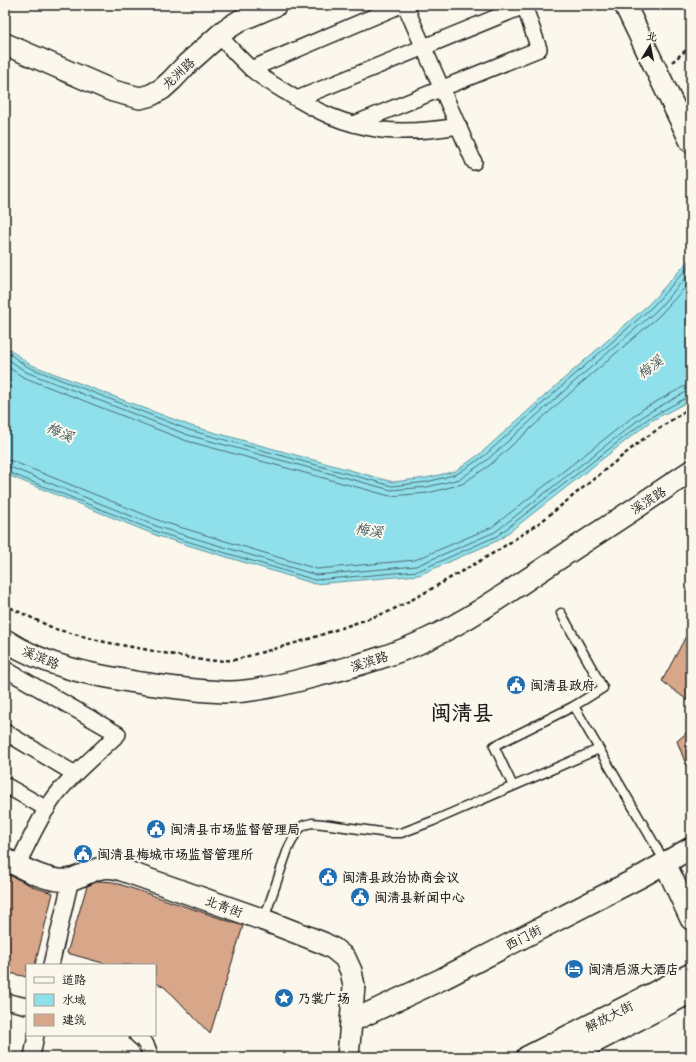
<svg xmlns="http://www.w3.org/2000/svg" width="696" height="1062" font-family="'Comic Neue','LXGW WenKai TC',sans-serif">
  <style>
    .water { fill: #90e0eb; stroke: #629298 }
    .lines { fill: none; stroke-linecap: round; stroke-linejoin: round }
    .shore { stroke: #4a6a6f; stroke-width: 1 }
    .building { fill: #d8a78a; stroke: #1c1c1c }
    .lane-casing { stroke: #1c1c1c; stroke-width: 11 }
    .street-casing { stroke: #1c1c1c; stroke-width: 18 }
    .secondary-casing { stroke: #1c1c1c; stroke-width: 24 }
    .path { stroke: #1c1c1c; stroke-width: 2.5; stroke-dasharray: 4 3; stroke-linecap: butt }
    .lane { stroke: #fbf7ec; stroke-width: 8 }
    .street { stroke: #fbf7ec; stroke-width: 15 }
    .secondary { stroke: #fbf7ec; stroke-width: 21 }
    .labels { text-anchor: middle; stroke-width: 4; stroke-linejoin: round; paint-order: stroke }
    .street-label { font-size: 13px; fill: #1c1c1c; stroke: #fbf7ec }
    .poi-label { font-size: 13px; font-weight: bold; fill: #1c1c1c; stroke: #fbf7ec; text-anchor: start }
    .water-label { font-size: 14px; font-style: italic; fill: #3f575a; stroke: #fbf7ec }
    .town-label { font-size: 21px; font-weight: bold; fill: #1c1c1c; stroke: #fbf7ec }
  </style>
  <rect width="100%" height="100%" fill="#fbf7ec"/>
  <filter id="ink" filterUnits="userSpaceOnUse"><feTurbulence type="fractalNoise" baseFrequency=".025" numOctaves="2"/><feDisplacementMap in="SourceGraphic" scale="8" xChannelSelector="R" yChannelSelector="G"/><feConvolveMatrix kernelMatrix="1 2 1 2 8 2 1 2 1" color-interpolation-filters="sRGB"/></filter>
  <g filter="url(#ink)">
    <polygon class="water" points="691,258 691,400 651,421 499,540 419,575 315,584 158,536 5,474 5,346 29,364 191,426 393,482 426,478 456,471 481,453 568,375 649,304"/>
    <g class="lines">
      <g class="shore">
        <polyline points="5,351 28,367 189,430 392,486 427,482 457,474 484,456 571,378 652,307 691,264"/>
        <polyline points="5,357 26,372 188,435 391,490 427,487 460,479 487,460 574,382 656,311 691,272"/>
        <polyline points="5,365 23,377 187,441 390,496 428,493 462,484 490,465 578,386 659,316 691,281"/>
        <polyline points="5,460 12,461 163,522 317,569 415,560 492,527 643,409 683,387 691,385"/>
        <polyline points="5,466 10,467 161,528 316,575 416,566 495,532 646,414 686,392 691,392"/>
        <polyline points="5,471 160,533 315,580 418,571 497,536 649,418 688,397 691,397"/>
      </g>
    </g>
    <g class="building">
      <polygon points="691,627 691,703 662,681"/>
      <polygon points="691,729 691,774 690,775 677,741"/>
      <polygon points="5,873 36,888 53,893 35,965 27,965 27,977 5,972"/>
      <polygon points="99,881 113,882 243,926 210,1034 174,996 164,987 155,982 155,965 110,965 67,953 87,886"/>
    </g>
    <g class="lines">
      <defs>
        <g id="lane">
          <polyline points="561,613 603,688 574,706 665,862"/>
          <polyline points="513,786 494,746 574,706"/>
          <polyline points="264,919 288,849 297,831 304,825 312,823 323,824 388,833 401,833 433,821 599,749"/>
        </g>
        <g id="street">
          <polyline points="405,5 474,162"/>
          <path d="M219,35C230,48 242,61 255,72C264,79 274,85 284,91C317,112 342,124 382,130C408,133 434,130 459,126"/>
          <polyline points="251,69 401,5"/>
          <polyline points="297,99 524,6"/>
          <polyline points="354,124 539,49 524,5"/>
          <path d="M5,669L118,734C97,754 74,772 56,795C40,816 29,842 17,866"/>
          <polyline points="5,732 75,774"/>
          <polyline points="5,785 47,809"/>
          <polyline points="51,965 71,879"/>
          <polyline points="5,1001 27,1006"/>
          <path d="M137,1035C145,1041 149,1047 150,1057"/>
          <polyline points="32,1057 36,1035"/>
        </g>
        <g id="secondary">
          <polyline points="625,5 691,142"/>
          <polyline points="5,44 113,91 140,98 151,95 162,89 172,80 187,64 225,30 241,20 276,5"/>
          <path d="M5,640C46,667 93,675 141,683C170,687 201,692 231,692C258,691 286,684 312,677C352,667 393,656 430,638C470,619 507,593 543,569C592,537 642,504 691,471"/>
          <path d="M5,859C22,868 53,885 72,879C91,873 98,864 119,869L264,920L323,943L334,949L345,958L351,971L354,986L348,1057"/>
          <polyline points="665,863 691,919"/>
          <polyline points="352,1021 442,979 642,876 691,848"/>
          <polyline points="527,1057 691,974"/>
          <polyline points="566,1057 691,992"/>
        </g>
      </defs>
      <use href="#lane" class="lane-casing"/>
      <use href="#street" class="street-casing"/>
      <use href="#secondary" class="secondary-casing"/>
      <g class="path">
        <polyline points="672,62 691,46"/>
        <polyline points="5,603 11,608 55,629 105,642 207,661 234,660 306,640 388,612 419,596 497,551 542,521 642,440 691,407"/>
      </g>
      <use href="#lane" class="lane"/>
      <use href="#street" class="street"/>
      <use href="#secondary" class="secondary"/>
    </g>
  </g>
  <defs>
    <symbol id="civic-disc" viewBox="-11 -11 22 22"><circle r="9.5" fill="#1f6fb2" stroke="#fbf7ec"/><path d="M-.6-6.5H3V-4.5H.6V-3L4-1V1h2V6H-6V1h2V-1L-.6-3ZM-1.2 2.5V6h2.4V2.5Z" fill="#fff"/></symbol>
    <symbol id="hotel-disc" viewBox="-11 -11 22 22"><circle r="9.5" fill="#1f6fb2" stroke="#fbf7ec"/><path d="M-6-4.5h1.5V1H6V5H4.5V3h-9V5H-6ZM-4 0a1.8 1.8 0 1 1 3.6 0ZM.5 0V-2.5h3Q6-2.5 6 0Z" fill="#fff"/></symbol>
    <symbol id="sight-disc" viewBox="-11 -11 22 22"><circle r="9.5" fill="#1f6fb2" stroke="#fbf7ec"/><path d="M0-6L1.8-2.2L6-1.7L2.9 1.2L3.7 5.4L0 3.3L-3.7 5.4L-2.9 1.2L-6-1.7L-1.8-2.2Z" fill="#fff"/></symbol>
  </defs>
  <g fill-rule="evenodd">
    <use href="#civic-disc" x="505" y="674" width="22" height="22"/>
    <use href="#civic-disc" x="145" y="818" width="22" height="22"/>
    <use href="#civic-disc" x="72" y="843" width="22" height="22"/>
    <use href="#civic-disc" x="317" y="866" width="22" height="22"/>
    <use href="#civic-disc" x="349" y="886" width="22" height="22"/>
    <use href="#hotel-disc" x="563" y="958" width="22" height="22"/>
    <use href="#sight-disc" x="273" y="987" width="22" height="22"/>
  </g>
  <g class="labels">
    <g class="street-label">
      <text transform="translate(178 73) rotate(-43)" y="5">龙洲路</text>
      <text transform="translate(648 500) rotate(-33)" y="5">溪滨路</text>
      <text transform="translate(41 657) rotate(23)" y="5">溪滨路</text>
      <text transform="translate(369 661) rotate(-18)" y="5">溪滨路</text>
      <text transform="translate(224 906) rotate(20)" y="5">北青街</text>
      <text transform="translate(523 937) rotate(-27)" y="5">西门街</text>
      <text transform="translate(609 1016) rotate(-27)" y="5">解放大街</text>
    </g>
    <g class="poi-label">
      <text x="530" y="690">闽清县政府</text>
      <text x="170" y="834">闽清县市场监督管理局</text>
      <text x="97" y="859">闽清县梅城市场监督管理所</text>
      <text x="342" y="882">闽清县政治协商会议</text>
      <text x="374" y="902">闽清县新闻中心</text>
      <text x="588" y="974">闽清启源大酒店</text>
      <text x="298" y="1003">乃裳广场</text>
    </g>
    <g class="water-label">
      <text transform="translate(650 367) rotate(-38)" y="5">梅溪</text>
      <text transform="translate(60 432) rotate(24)" y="5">梅溪</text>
      <text transform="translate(369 530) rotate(9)" y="5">梅溪</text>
    </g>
    <g class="town-label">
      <text x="462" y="720">闽清县</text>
    </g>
  </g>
  <rect width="696" height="1062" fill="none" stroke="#fbf7ec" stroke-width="20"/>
  <rect x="10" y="10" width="676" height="1042" fill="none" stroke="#1c1c1c" stroke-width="1.5" filter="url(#ink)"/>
  <rect x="26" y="964" width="130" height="72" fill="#fbf7ec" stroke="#a29f99"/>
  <rect x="34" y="977" width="20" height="6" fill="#fbf7ec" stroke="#a29f99"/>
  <text x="62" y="984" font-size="12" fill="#1c1c1c">道路</text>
  <rect x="34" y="994" width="20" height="12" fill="#90e0eb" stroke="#a29f99"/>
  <text x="62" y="1004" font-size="12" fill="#1c1c1c">水域</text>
  <rect x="34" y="1014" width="20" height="12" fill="#d8a78a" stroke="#a29f99"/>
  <text x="62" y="1024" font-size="12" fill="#1c1c1c">建筑</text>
  <g transform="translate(650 46) rotate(10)" stroke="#fbf7ec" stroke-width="3" paint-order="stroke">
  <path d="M0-3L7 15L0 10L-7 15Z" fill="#1c1c1c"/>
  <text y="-6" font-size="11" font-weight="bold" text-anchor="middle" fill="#1c1c1c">北</text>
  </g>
</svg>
